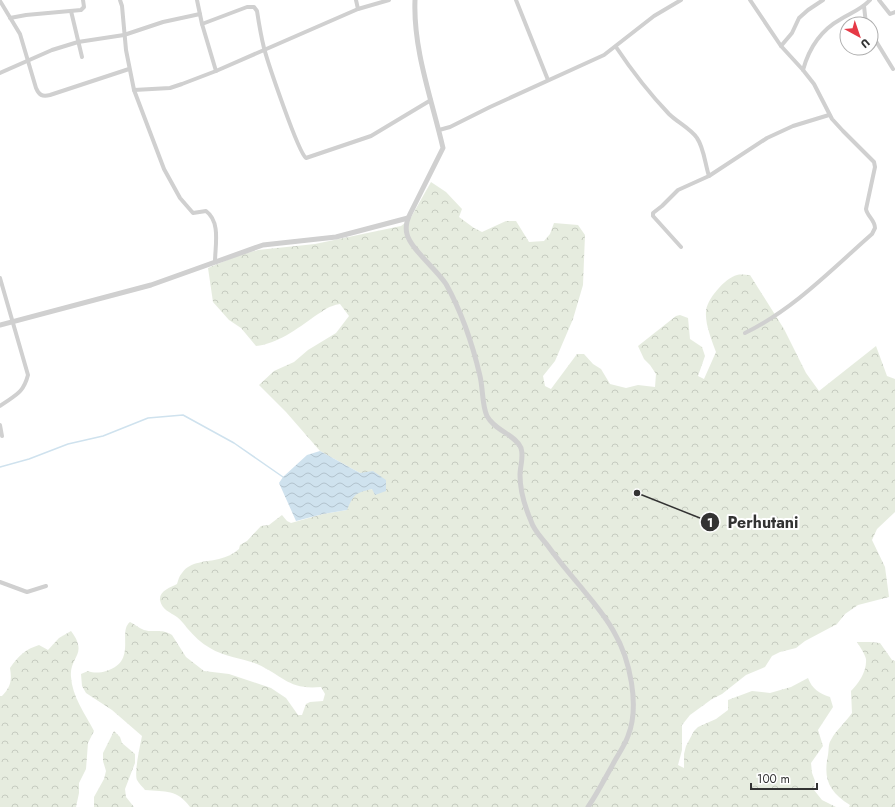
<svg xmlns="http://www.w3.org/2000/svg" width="895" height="807" font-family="Jost,sans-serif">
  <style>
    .forest { fill: url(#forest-crowns) }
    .water { fill: url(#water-waves) }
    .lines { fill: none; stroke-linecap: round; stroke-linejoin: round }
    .stream { stroke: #cfe2ee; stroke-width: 1.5 }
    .minor { stroke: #d0d0d0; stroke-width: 4 }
    .tertiary { stroke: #d0d0d0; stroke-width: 5 }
    .leader { fill: none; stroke: #333; stroke-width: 1.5 }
    .callout-dot { fill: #333; stroke: #fff; stroke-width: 1.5 }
    .mark-label { font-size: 12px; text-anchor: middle; font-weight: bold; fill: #fff }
    .callout-label { font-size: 16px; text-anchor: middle; font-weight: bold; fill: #333; stroke: #fff; stroke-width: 4; stroke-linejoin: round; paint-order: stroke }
  </style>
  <defs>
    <pattern id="forest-crowns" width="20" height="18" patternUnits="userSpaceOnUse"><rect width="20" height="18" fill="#e6ecdf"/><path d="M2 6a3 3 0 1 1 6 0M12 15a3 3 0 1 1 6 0" fill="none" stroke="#c6cbc0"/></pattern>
    <pattern id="water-waves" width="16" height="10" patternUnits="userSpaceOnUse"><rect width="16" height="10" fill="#cfe2ee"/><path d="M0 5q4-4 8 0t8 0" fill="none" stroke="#b2c2cd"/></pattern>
  </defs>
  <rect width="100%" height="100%" fill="#fff"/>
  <g class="forest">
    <path d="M431,182L446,192L462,209L459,217L474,228L482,232L506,221H516L529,242L544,241L550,234L554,223L578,225L585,235L583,285L573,319L555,361L543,376L545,386L551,389L577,354H584L593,364L601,369L610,384L626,388L638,385L655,387L656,374L650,365L644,359L638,346L676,316L680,315L688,318L690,339L702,347L705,356L698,376L704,379L716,352C712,341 705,324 706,312C706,300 725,278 737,275C741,274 746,275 750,275L784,329L806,373L819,391L876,346L887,376L895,379V512L877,529L872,540L885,567L889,597L858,605L845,614L837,624L805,641L796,648L780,652L772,656L765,667L746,675L722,694L712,699L690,715L682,725V750L678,765L684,768V754L686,746L694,731L698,727L716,719L728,710V700L752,691L770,693L791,687L808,678C812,689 820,694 830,697L833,707L818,730L823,746L811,763L812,773L815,781L814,790L822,800L836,807H190C177,789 166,792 145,790C143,787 139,784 137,780C134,773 140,746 142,736L112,710L86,693L82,686L81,674L88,671C93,673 100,673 106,671C138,662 117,632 130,622C134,624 139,628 144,630C154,633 161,628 172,635L186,657L204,671L229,674L271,688L286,698L298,715H302L306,704L310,702L323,701L325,694L321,687C288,690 284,676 257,664C242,658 224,657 210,648C201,643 194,636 187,628C184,624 181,620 177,617C170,612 162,610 160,600C159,591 171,587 177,584C178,581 179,576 182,573C190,561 207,562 219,559C227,557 233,554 239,549L240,545L247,541L261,526L269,525L282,515L287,521L291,523L323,514L347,510C349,505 351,498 354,495C362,487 377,489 386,491L360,473L320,451L286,412L259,385L274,371L294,362L308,350L336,333L349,316L340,304C328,306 325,310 315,316C297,329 277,344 256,346L241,328L229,320L213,302L208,268L237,256L258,250L315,244L401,226L410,219Z"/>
    <path d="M71,631C89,655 69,656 71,677C72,696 85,714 94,731L88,743L86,769L79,783V793L76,807H0V696H2C11,687 12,680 10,668C18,656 26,649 39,645L48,650L59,638Z"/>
    <path d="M857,642H870L880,643L892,660L895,661V807H849L850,805C829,792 823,779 828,755C829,750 828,744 831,740C836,730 846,722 852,713L851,691C859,683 867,671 866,659C865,654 860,647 857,642Z"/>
    <polygon points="114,731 120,737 122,743 135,754 135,763 125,789 126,797 134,807 94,807 94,797 104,779 106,771 103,761 103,753"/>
  </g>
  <path class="water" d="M320,451L360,473L373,471L386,480V491L375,495L372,489C355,493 354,494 347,510L323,514L296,521L279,483L283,477L307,455Z"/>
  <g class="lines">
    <polyline class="stream" points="0,467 29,459 68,444 103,436 148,418 183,415 234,443 283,477"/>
    <g class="minor">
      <polyline points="120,0 122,6 126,50 134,90 170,88 182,84 216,71 358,9 389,0"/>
      <polyline points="197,0 202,24 216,71"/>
      <polyline points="356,0 358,9"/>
      <polyline points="516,0 548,80"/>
      <polyline points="879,0 890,14 895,12"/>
      <path d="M0,1L20,34L36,88C39,95 42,97 50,95L129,69"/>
      <polyline points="864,6 866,24"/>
      <polyline points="71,11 82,57"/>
      <polyline points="10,18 26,15 81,10 84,7 83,0"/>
      <path d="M202,24L247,7H254L257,11C259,24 261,36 264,48C268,63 298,152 306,158L371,136L431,100"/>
      <polyline points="871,33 893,69"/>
      <polyline points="781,46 792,33 799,18 808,10 823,0"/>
      <path d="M616,47C632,71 649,93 669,114C677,122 691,129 697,138C704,148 705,164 709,176"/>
      <path d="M803,70C809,48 821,30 841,19C851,13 862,9 870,0"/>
      <polyline points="0,73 52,50 78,42 124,35 163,22 200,14"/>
      <path d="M134,90L164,169L180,198L193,213L206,211C221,222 215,246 215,262"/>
      <polyline points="439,130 450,127 490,107 604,55 654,16 681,0"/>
      <polyline points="681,247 653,216 653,213 662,206 678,190 709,176 767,138 793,126 829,115"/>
      <path d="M0,278L28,375C23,394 15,395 0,406"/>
      <path d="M745,333C794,309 831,270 872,234L875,228C875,220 867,216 866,209L875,167L874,162L843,131L832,119L814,84L803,70L781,46L750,0"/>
      <polyline points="0,425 2,436"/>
      <polyline points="0,582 27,592 46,586"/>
    </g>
    <g class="tertiary">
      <path d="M415,0C413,50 432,100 443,148L410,214C407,220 405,227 407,234C410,248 437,270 446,284C461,311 473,346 480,376C483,388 482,406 487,416C494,430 516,435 521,448C524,457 520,466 520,475C520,490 525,507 531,521C534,531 542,538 548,546C558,560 569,573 580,586C592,601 605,615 614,632C630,659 640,706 628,736C624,747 617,756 612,766C604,780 597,794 588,807"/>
      <polyline points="0,325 151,285 263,245 336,237 408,218"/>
    </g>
  </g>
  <path class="leader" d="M637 493L710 522"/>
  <g class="callout-dot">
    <circle cx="637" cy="493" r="4"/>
    <circle cx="710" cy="522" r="10"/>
  </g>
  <g class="mark-label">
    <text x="710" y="527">1</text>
  </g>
  <g class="callout-label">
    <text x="763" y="528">Perhutani</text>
  </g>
  <g transform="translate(859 36) rotate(140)"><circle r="19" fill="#ffffff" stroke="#adadad"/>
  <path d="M0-3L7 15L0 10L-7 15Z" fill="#e63946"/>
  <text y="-6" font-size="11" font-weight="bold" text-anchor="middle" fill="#333333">U</text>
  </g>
  <path d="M751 783v6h66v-6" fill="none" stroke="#333333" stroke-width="2"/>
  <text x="757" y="783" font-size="12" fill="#333333" stroke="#ffffff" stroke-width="3" paint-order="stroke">100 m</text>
</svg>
